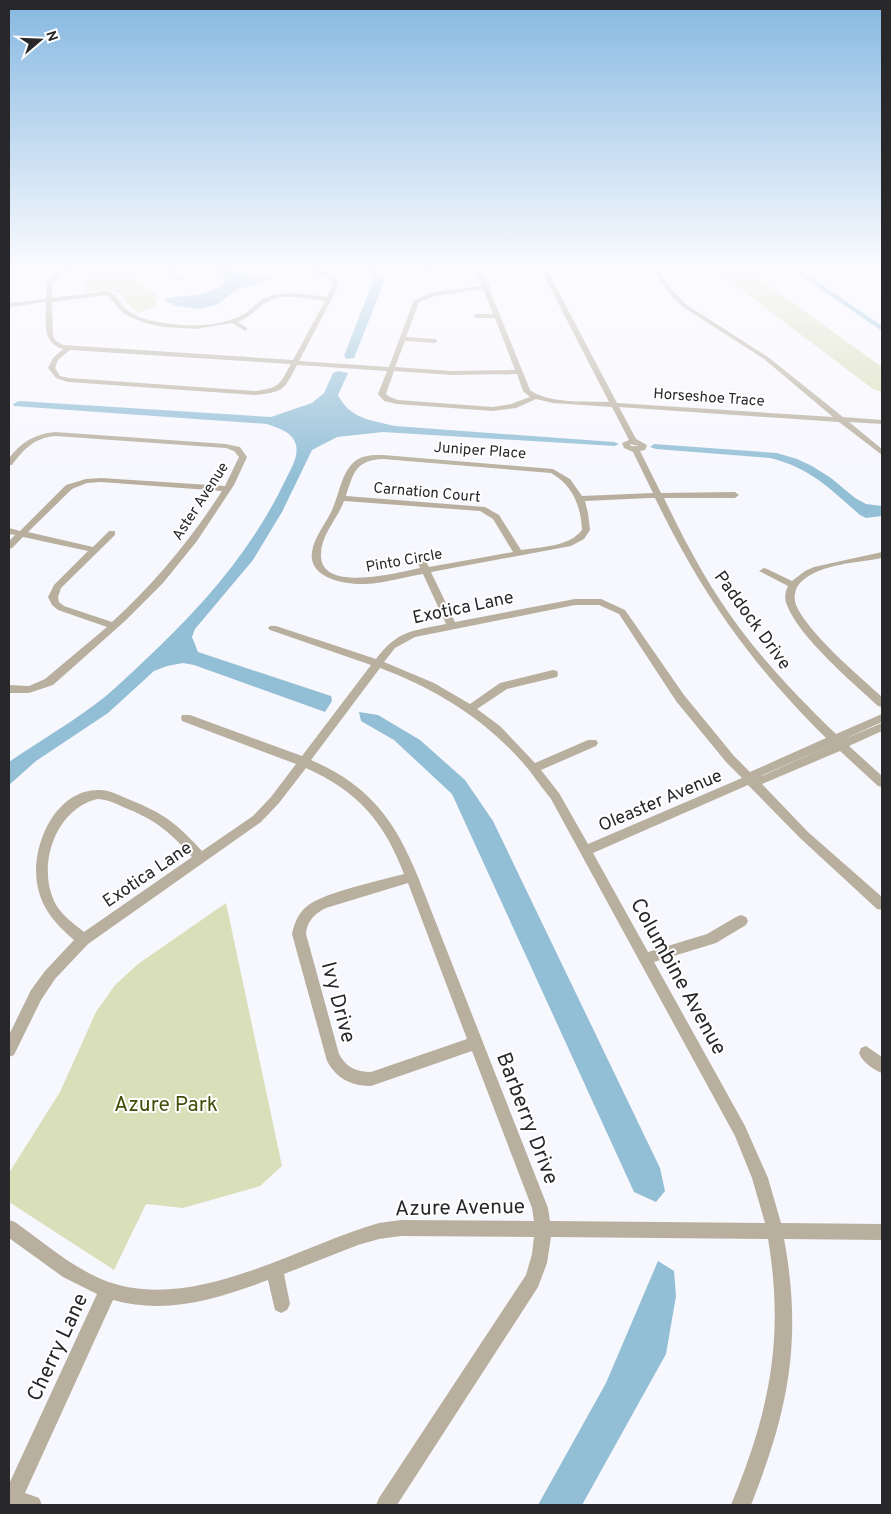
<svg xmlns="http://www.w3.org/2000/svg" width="891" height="1514" font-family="Overpass,sans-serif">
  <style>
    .green { fill: #d8dfb9 }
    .water { fill: #93bfd6 }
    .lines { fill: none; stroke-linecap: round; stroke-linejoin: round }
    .minor { fill: #b8af9e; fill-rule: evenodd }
    .labels { text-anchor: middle; stroke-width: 4; stroke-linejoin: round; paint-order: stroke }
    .far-street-label { font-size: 15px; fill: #28282b; stroke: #fff }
    .street-label { font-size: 18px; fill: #28282b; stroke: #fff }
    .near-street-label { font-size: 21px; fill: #28282b; stroke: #fff }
    .near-park-label { font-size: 21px; fill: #444c07; stroke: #fff }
  </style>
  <rect width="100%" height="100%" fill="#f7f7fe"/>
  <g class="green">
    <polygon points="710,266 742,266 882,367 882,392 873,389"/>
    <path d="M124,270L160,297L155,301L159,305L138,313L127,303L121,293L108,290L84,292V282C95,272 110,271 124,270Z"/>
    <polygon points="226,903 282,1166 260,1186 183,1208 146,1204 114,1270 9,1202 9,1173 60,1092 96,1012 115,985 138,964"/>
  </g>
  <g class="water">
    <polygon points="209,266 224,266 229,270 272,279 236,290 217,305 200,309 177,306 164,301 167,298 203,294 221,286 225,277"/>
    <path d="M357,266C372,266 376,268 385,280L354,358L347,359L344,356L373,281L368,272Z"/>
    <polygon points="787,266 795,266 882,326 882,331"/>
    <path d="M338,371L348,373L338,395C350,419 371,420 395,426L614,442L619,444L615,446L383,432L337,437L312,450L282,512L253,560L195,629L192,637L198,652L331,696L332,701L325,712L194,665L183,663L167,666L154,671L108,713L36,761L9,785V762C41,740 76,720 106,696C119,685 131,673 143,662C200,609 251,552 285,481C290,470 299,457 296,445C293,432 278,428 267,424L14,406L13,404L19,401L271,417L312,403L324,393L333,373Z"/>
    <path d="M654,444L777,453L797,459L812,466L831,478L855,498L866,504L882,506V516L866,518L860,515C830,489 811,468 770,458L656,449L650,447Z"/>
    <polygon points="359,712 378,715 420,740 465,780 493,821 660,1168 665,1191 656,1202 634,1192 452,794 394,740 361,721"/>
    <polygon points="658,1261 674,1271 676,1296 666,1354 582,1505 538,1505 606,1383"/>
  </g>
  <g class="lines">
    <g class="minor">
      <path d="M70,266H79L62,274L52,284V298L107,291C116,294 117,300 123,306C132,316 146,320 158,322C186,327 219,328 244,314C252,310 257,301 265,298C285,290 306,295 327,297L333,285L332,281L324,276L295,266C311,266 333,269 339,285L299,361L389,367L414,300L434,292L482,286L474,266H480L490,287L489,288L530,390C549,404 586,401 609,402L539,266H545L617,403L833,417L764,359L683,307L669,293L650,266H656L673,291L687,305L768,357L843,417L882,420V424L849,422L882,449V455L839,422L619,407L636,439L647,445L645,450L640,451L661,493L735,492L739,495L735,498H664C686,544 710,589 741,630C769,667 802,701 836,734L882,714V722L842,740L882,723V731L849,746L882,776V787L878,786L840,751L762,784L808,832L882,897V910L877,909L800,838L748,785L593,853L648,952L707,934L736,917L741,915L746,917L748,921L746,925L716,943L654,962L745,1126L768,1178L781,1223L882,1224V1240L784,1239C803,1340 788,1412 751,1505H731C769,1412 785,1340 768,1239L551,1237L547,1263L538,1287L397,1505H376L379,1498L526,1275L532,1254L534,1237L401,1236L379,1239L358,1245L284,1274L290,1304L287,1310L281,1313L275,1310L268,1280C217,1299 167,1315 113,1300L25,1493L39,1498L42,1505H9V1484L97,1294L63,1277L9,1238V1220L15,1222C43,1242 69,1265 101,1279C189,1316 295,1247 379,1223L401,1220L534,1221L532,1208L472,1051L371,1086C351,1086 336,1078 327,1061L292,934C294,924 298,914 306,907C321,893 382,880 404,874C384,821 357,791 306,768L279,803L261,822L88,944L55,979L41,1000L14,1055L9,1057V1035L31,990L45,971L74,940C57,925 43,911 38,888C29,850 54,789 99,790C109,790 119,795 128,799C165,814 175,822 202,851L253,816L271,797L296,764L182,721L181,718L182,715H190L302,756L371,665L270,630L268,628L270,626H276L376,659C398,630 412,631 446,624L423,574C404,577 385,583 366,584C347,585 308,579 312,552C314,538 324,526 330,514C339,498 340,475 354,462C361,455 373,455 383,455L553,469L570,479L582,496L653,493L633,452L624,448L622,443L629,440L612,407L553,403L536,399L516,408L493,411L397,404L384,401L378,394L387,371L297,365C284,390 284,392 255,395L68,382L56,378L48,368L53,358L63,349C41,343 46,321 46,302L9,307V303L46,299L47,283L58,272ZM483,289L493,314H476L473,316L476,318H495L515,370L452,371L395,367L405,341L435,343L438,341L435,339L406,337L419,302L435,296ZM107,295L124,314L145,323L164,327L196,329L232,323L245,331L247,330V328L238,322C252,316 256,308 267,302C283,292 307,299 325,301L293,360L63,345L56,341L53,336L52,302ZM70,350L291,364C279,385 280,388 255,391L69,378L60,376L55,368L58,360ZM394,371L452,375L517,374L523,391L530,397L511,404L493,407L398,400L390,397L386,394ZM630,444L639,446H631ZM383,459L551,473C573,485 581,507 582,530C569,547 540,547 521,550L499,515L485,507L346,496C353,473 356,460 383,459ZM650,498H655C702,594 750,663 826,738L750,772L734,756L684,695L625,610L601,599H575L455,622L431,572L571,546L584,539L590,530L588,513L585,501ZM344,501L480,511L493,519L513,552L429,567L423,556L420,555L415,558L420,568C400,572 319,594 321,554C321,535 338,518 344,501ZM575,605H599L619,614L676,701L726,762L742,778L588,844L559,793L541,770L596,746L598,743L596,740H588L535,763L500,726L477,709L507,689L557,677L558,674L557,671L553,670L500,683L470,704L434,683L384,662L395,648L415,637ZM380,668C434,688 485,719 523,763C533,774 541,787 551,799L735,1136L752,1178L765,1223L550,1221L548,1208L418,877C395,820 369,785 311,760ZM833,744L762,776H761ZM97,799C106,799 115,803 123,807C156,820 169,831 192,857L84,932C73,923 60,914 54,901C37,864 56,809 97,799ZM408,883L467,1039L371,1072C356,1072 346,1067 339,1054L306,934C307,921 314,914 326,908Z"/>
      <polygon points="160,266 167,266 186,280 181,281"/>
      <polygon points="410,266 427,268 462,266 427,272"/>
      <polygon points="874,266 880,266 882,276 880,275"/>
      <path d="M55,432L226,444L240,447L247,457L234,485L197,541L163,583L125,621L53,685L29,693H9V685L29,686L45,679L107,627L58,610L52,605L48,597L54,585L88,551L23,537L12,548L9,549V541L15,535L9,534V528L20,531L66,485L86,479L101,478L225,486L239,457L234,451L226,448L55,436C34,438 24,449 12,465H9V458C22,442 34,434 55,432ZM101,482L222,491C191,539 155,583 112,622L64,606L59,602L58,597L61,588L115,535V531H109L93,547L28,532L72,489L87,483Z"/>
      <path d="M882,552V558C857,563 823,563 802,581C795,587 793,597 796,605C808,633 859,676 882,697V707L878,706C852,682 799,637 787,605C784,599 785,592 788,586L759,571L764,568L767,569L792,581L805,571L814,567Z"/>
      <path d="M866,1046L882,1057V1073C874,1070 862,1062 859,1053L861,1048Z"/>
    </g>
  </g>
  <linearGradient id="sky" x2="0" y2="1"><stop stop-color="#86b8e1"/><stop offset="0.56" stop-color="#fbfbff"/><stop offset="1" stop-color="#fbfbff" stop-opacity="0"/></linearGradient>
  <rect width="891" height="478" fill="url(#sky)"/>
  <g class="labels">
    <g class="far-street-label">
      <text transform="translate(709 397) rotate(4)" y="5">Horseshoe Trace</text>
      <text transform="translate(480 450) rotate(4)" y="5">Juniper Place</text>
      <text transform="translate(427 492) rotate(5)" y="5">Carnation Court</text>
      <text transform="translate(200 501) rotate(-57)" y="5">Aster Avenue</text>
      <text transform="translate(404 560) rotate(-10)" y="5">Pinto Circle</text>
    </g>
    <g class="street-label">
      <text transform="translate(463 607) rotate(-12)" y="6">Exotica Lane</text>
      <text transform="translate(753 620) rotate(54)" y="6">Paddock Drive</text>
      <text transform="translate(660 800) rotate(-23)" y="6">Oleaster Avenue</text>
      <text transform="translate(147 874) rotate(-34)" y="6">Exotica Lane</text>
    </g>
    <g class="near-street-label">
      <text transform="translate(679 976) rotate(61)" y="7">Columbine Avenue</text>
      <text transform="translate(339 1002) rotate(75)" y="7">Ivy Drive</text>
      <text transform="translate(528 1118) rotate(69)" y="7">Barberry Drive</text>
      <text transform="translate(460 1207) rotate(-1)" y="7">Azure Avenue</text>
      <text transform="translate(57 1347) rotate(-65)" y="7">Cherry Lane</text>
    </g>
    <g class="near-park-label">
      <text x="166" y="1111">Azure Park</text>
    </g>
  </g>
  <rect width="891" height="1514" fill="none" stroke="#28282b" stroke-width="20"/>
  <g transform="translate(40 40) rotate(71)" stroke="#ffffff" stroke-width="4" paint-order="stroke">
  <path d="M0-4L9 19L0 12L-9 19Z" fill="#28282b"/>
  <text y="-8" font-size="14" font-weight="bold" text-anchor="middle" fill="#28282b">N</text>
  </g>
</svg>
